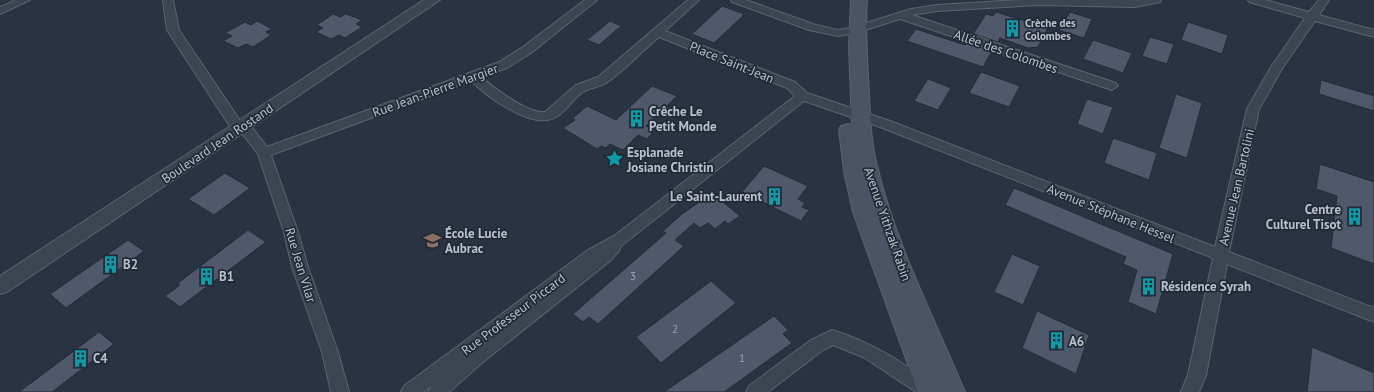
<svg xmlns="http://www.w3.org/2000/svg" width="1374" height="392" font-family="'PT Sans',sans-serif">
  <style>
    .building { fill: #4f596b; stroke: #242c39 }
    .lines { fill: none; stroke-linecap: round; stroke-linejoin: round }
    .minor-casing { stroke: #5b636f; stroke-width: 2 }
    .tertiary-casing { stroke: #5b636f; stroke-width: 2 }
    .secondary-casing { stroke: #5b636f; stroke-width: 2 }
    .minor { fill: #3d4552; fill-rule: evenodd }
    .tertiary { fill: #3d4552; fill-rule: evenodd }
    .secondary { fill: #4b5465; fill-rule: evenodd }
    .labels { text-anchor: middle; stroke-width: 3.5; stroke-linejoin: round; paint-order: stroke }
    .far-poi-label { font-size: 11px; font-weight: bold; fill: #bac0cc; stroke: #222a37; text-anchor: start }
    .number-label { font-size: 11px; fill: #9fa6b4 }
    .street-label { font-size: 13px; fill: #bac0cc; stroke: #222a37 }
    .poi-label { font-size: 13px; font-weight: bold; fill: #bac0cc; stroke: #222a37; text-anchor: start }
  </style>
  <rect width="100%" height="100%" fill="#293342"/>
  <g class="building">
    <polygon points="722,6 744,14 742,16 743,16 714,43 692,34"/>
    <polygon points="996,12 1048,28 1038,47 1028,48 1000,38 998,42 973,34 986,14 993,16"/>
    <polygon points="1070,12 1092,19 1084,38 1059,30"/>
    <polygon points="333,14 340,17 346,14 362,20 356,24 362,27 345,38 339,35 331,39 316,32 323,28 317,25"/>
    <polygon points="257,21 272,29 266,32 271,35 253,47 246,44 238,48 223,41 232,36 225,33 245,22 251,25"/>
    <polygon points="610,21 621,26 599,45 587,40"/>
    <polygon points="1188,22 1228,35 1222,54 1181,40"/>
    <polygon points="916,29 965,45 967,43 992,51 983,67 907,41"/>
    <polygon points="1150,37 1174,44 1167,64 1142,56"/>
    <polygon points="1093,40 1132,53 1123,73 1083,59"/>
    <polygon points="981,72 1020,86 1009,107 969,93"/>
    <polygon points="928,79 951,88 938,110 914,101"/>
    <polygon points="1321,80 1374,96 1374,111 1319,94"/>
    <polygon points="652,86 677,96 646,126 655,130 647,139 638,135 623,150 610,144 606,148 601,146 597,149 563,128 575,120 573,118 587,106 616,120"/>
    <polygon points="1176,94 1202,103 1187,158 1159,148"/>
    <polygon points="1087,99 1113,107 1103,134 1077,124"/>
    <polygon points="1113,138 1157,153 1149,180 1104,163"/>
    <polygon points="1320,164 1374,182 1374,264 1331,248 1337,196 1316,189"/>
    <polygon points="764,166 808,186 798,199 805,203 802,207 809,210 801,221 742,192"/>
    <polygon points="225,173 250,188 214,215 188,199"/>
    <polygon points="1014,188 1173,254 1156,314 1128,302 1137,270 1123,264 1126,257 1005,205"/>
    <polygon points="712,193 740,216 728,224 725,221 715,229 708,223 700,228 694,223 675,240 684,246 598,324 589,317 583,322 573,314 666,233 663,231 682,214"/>
    <polygon points="248,230 266,242 180,307 165,296 180,285 178,283"/>
    <polygon points="128,240 144,251 66,308 50,294"/>
    <polygon points="1012,254 1040,266 1023,305 994,292"/>
    <polygon points="711,281 736,303 661,363 636,337"/>
    <polygon points="1037,311 1089,335 1076,374 1022,348"/>
    <polygon points="774,316 788,330 783,334 792,343 724,392 664,392"/>
    <polygon points="99,332 114,344 52,392 19,392"/>
    <polygon points="1312,347 1374,373 1374,392 1307,392"/>
  </g>
  <g class="lines">
    <defs>
      <g id="minor">
        <polygon points="16,0 30,0 0,14 0,7"/>
        <path d="M163,0H173L179,30L241,122L251,126L267,147L499,62L523,47L585,0H597L531,53L507,68L481,77C494,88 528,114 545,112L576,85L598,77L688,0H699L665,31L795,82L807,93L890,121L1215,247L1247,109L1271,67L1305,18L1249,2L1248,0H1265L1309,12L1319,0H1329L1319,15L1374,30V37L1315,21L1283,67L1259,109L1229,252L1374,308V322L1227,264L1206,375L1199,392H1181L1188,375L1213,258L880,127L804,101L621,246L619,251L610,261L483,362L449,392H428L432,386L423,392H401L404,386L588,250L614,236L795,96L787,88L659,37C641,52 625,70 606,83C599,88 590,87 583,92C572,99 566,113 554,118C530,129 488,97 471,81L271,155L298,232L308,267L338,352L349,392H331L322,352L292,267L284,232L258,154L241,132L231,128L167,30Z"/>
        <polygon points="731,0 746,0 816,25 838,30 850,28 911,9 937,5 1018,0 1161,0 1160,2 1135,7 1039,5 937,11 912,15 1116,83 1118,86 1112,90 900,19 856,33 838,36 809,30 732,2"/>
        <path d="M832,330C871,342 903,362 935,386L938,392H916L865,358L833,345L823,350L768,392H746L749,386L811,340Z"/>
      </g>
      <polygon id="tertiary" points="424,0 440,0 7,292 0,294 0,276"/>
      <path id="secondary" d="M851,0H867C865,31 867,63 869,94C870,118 871,143 877,166C896,245 934,318 965,392H918L853,212L844,171L839,130L841,126L848,124L852,125L849,47Z"/>
    </defs>
    <use href="#minor" class="minor-casing"/>
    <use href="#tertiary" class="tertiary-casing"/>
    <use href="#secondary" class="secondary-casing"/>
    <use href="#minor" class="minor"/>
    <use href="#tertiary" class="tertiary"/>
    <use href="#secondary" class="secondary"/>
  </g>
  <defs>
    <symbol id="building-bare" viewBox="-9 -9 18 18"><path d="M-4-6H4V6H1V3H-1V6H-4ZM-2.5-4.3h1.7v1.8h-1.7ZM.8-4.3h1.7v1.8H.8ZM-2.5-1h1.7V.8h-1.7ZM.8-1h1.7V.8H.8Z" fill="#0f9aa8" stroke="#222a37" stroke-width="2.5" paint-order="stroke"/></symbol>
    <symbol id="sight-bare" viewBox="-9 -9 18 18"><path d="M0-6L1.8-2.2L6-1.7L2.9 1.2L3.7 5.4L0 3.3L-3.7 5.4L-2.9 1.2L-6-1.7L-1.8-2.2Z" fill="#0f9aa8" stroke="#222a37" stroke-width="2.5" paint-order="stroke"/></symbol>
    <symbol id="school-bare" viewBox="-9 -9 18 18"><path d="M0-5L7-2L0 1L-7-2ZM-4 1L0 2.5L4 1V4Q0 6-4 4Z" fill="#8d6e63" stroke="#222a37" stroke-width="2.5" paint-order="stroke"/></symbol>
  </defs>
  <g fill-rule="evenodd">
    <use href="#building-bare" x="1000" y="16" width="25" height="25"/>
    <use href="#building-bare" x="624" y="106" width="25" height="25"/>
    <use href="#sight-bare" x="602" y="146" width="25" height="25"/>
    <use href="#building-bare" x="762" y="184" width="25" height="25"/>
    <use href="#building-bare" x="1342" y="204" width="25" height="25"/>
    <use href="#school-bare" x="420" y="228" width="25" height="25"/>
    <use href="#building-bare" x="98" y="252" width="25" height="25"/>
    <use href="#building-bare" x="194" y="264" width="25" height="25"/>
    <use href="#building-bare" x="1136" y="274" width="25" height="25"/>
    <use href="#building-bare" x="1044" y="328" width="25" height="25"/>
    <use href="#building-bare" x="68" y="346" width="25" height="25"/>
  </g>
  <g class="labels">
    <g class="far-poi-label">
      <text x="1025" y="27">Crèche des<tspan x="1025" dy="13">Colombes</tspan></text>
    </g>
    <g class="number-label">
      <text x="633" y="280">3</text>
      <text x="675" y="333">2</text>
      <text x="742" y="362">1</text>
    </g>
    <g class="street-label">
      <text transform="translate(1006 51) rotate(19)" y="5">Allée des Colombes</text>
      <text transform="translate(732 62) rotate(22)" y="5">Place Saint-Jean</text>
      <text transform="translate(435 90) rotate(-20)" y="5">Rue Jean-Pierre Margier</text>
      <text transform="translate(217 143) rotate(-34)" y="5">Boulevard Jean Rostand</text>
      <text transform="translate(1236 187) rotate(-77)" y="5">Avenue Jean Bartolini</text>
      <text transform="translate(1111 213) rotate(22)" y="5">Avenue Stéphane Hessel</text>
      <text transform="translate(888 224) rotate(71)" y="5">Avenue Yithzak Rabin</text>
      <text transform="translate(301 265) rotate(73)" y="5">Rue Jean Vilar</text>
      <text transform="translate(513 314) rotate(-37)" y="5">Rue Professeur Piccard</text>
    </g>
    <g class="poi-label">
      <text x="649" y="116">Crêche Le<tspan x="649" dy="15">Petit Monde</tspan></text>
      <text x="627" y="157">Esplanade<tspan x="627" dy="15">Josiane Christin</tspan></text>
      <text x="762" y="201" text-anchor="end">Le Saint-Laurent</text>
      <text x="1341" y="214" text-anchor="end">Centre<tspan x="1341" dy="15">Culturel Tisot</tspan></text>
      <text x="445" y="238">École Lucie<tspan x="445" dy="15">Aubrac</tspan></text>
      <text x="123" y="269">B2</text>
      <text x="219" y="281">B1</text>
      <text x="1161" y="291">Résidence Syrah</text>
      <text x="1069" y="346">A6</text>
      <text x="93" y="363">C4</text>
    </g>
  </g>
</svg>
